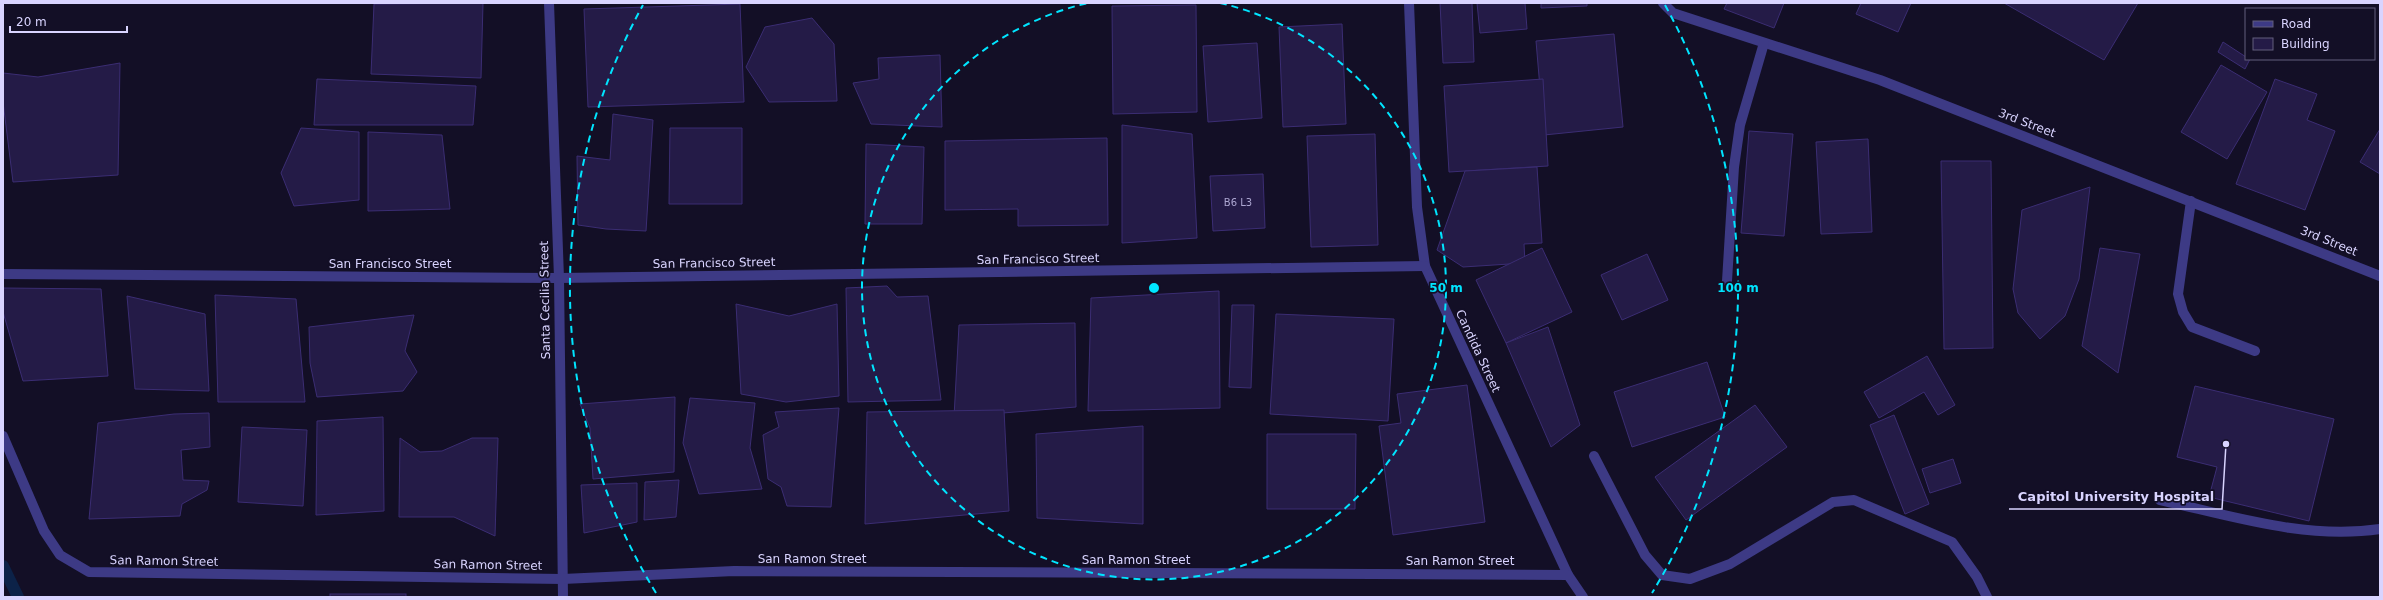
<svg xmlns="http://www.w3.org/2000/svg" width="2383" height="600" font-family="'DejaVu Sans',sans-serif">
  <style>
    .lines { fill: none; stroke-linecap: round; stroke-linejoin: round }
    .stream { stroke: #0c2248; stroke-width: 12 }
    .building { fill: #241b47; stroke: #3b2d73 }
    .lane { stroke: #3d3a85; stroke-width: 10 }
    .street { stroke: #3d3a85; stroke-width: 10 }
    .ring { fill: none; stroke: #00e5ff; stroke-width: 2; stroke-dasharray: 7 5 }
    .labels { text-anchor: middle; stroke-width: 3.5; stroke-linejoin: round; paint-order: stroke }
    .number-label { font-size: 10px; fill: #aca6d1 }
    .street-label { font-size: 12px; fill: #d9d4ff; stroke: #130f26 }
    .centre { fill: #00e5ff; stroke: #130f26; stroke-width: 2 }
    .ring-label { font-size: 12px; text-anchor: middle; font-weight: bold; fill: #00e5ff; stroke: #130f26; stroke-width: 3.5; stroke-linejoin: round; paint-order: stroke }
    .leader { fill: none; stroke: #d9d4ff; stroke-width: 1.5 }
    .callout-dot { fill: #d9d4ff; stroke: #130f26; stroke-width: 1.5 }
    .callout-label { font-size: 13px; text-anchor: middle; font-weight: bold; fill: #d9d4ff; stroke: #130f26; stroke-width: 3.5; stroke-linejoin: round; paint-order: stroke }
  </style>
  <rect width="100%" height="100%" fill="#130f26"/>
  <g class="lines">
    <polyline class="stream" points="3,566 18,597"/>
  </g>
  <g class="building">
    <polygon points="483,3 481,78 371,74 374,4"/>
    <polygon points="1440,3 1472,3 1474,62 1443,63"/>
    <polygon points="1477,3 1525,3 1527,29 1480,33"/>
    <polygon points="1541,3 1587,3 1587,6 1541,8"/>
    <polygon points="1727,3 1784,3 1774,28 1724,9"/>
    <polygon points="1861,3 1911,3 1898,32 1856,14"/>
    <polygon points="2004,3 2138,3 2104,60"/>
    <polygon points="740,4 744,102 588,107 584,9"/>
    <polygon points="1196,5 1197,112 1113,114 1112,6"/>
    <polygon points="812,18 834,44 837,101 769,102 746,67 765,27"/>
    <polygon points="1342,24 1346,124 1283,127 1279,27"/>
    <polygon points="1614,34 1623,127 1544,135 1536,41"/>
    <polygon points="2223,42 2246,57 2246,59 2250,59 2245,69 2218,52"/>
    <polygon points="1257,43 1262,118 1208,122 1203,46"/>
    <polygon points="940,55 942,127 871,124 853,83 879,79 878,58"/>
    <polygon points="120,63 118,175 13,182 3,102 3,73 38,77"/>
    <polygon points="2221,65 2267,92 2227,159 2181,132"/>
    <polygon points="317,79 476,86 473,125 314,125"/>
    <polygon points="1543,79 1548,166 1449,172 1444,86"/>
    <polygon points="2275,79 2317,94 2307,120 2335,131 2305,210 2236,184"/>
    <polygon points="613,114 653,120 646,231 606,229 578,225 577,156 610,160"/>
    <polygon points="1122,125 1192,134 1197,238 1122,243"/>
    <polygon points="301,128 359,132 359,200 294,206 281,173"/>
    <polygon points="670,128 742,128 742,204 669,204"/>
    <polygon points="2380,129 2380,174 2360,162"/>
    <polygon points="1749,131 1793,134 1784,236 1741,233"/>
    <polygon points="368,132 442,135 450,209 368,211"/>
    <polygon points="1375,134 1378,245 1311,247 1307,136"/>
    <polygon points="1107,138 1108,225 1018,226 1018,209 945,210 945,141"/>
    <polygon points="1868,139 1872,232 1821,234 1816,142"/>
    <polygon points="866,144 924,147 922,224 865,224"/>
    <polygon points="1941,161 1991,161 1993,348 1944,349"/>
    <polygon points="1537,167 1542,243 1524,244 1525,263 1463,267 1437,250 1465,171"/>
    <polygon points="1263,174 1265,228 1213,231 1210,176"/>
    <polygon points="2090,187 2079,279 2065,316 2040,339 2018,313 2013,289 2022,210"/>
    <polygon points="1542,248 1572,312 1506,343 1476,280"/>
    <polygon points="2100,248 2140,254 2118,373 2082,346"/>
    <polygon points="1647,254 1668,300 1622,320 1601,275"/>
    <polygon points="887,286 897,297 928,296 941,400 848,402 846,288"/>
    <polygon points="3,288 101,289 108,376 23,381 3,312"/>
    <polygon points="1219,291 1220,408 1088,411 1091,298"/>
    <polygon points="215,295 296,299 305,402 218,402"/>
    <polygon points="127,296 205,314 209,391 135,389"/>
    <polygon points="736,304 789,316 837,304 839,396 786,402 741,394"/>
    <polygon points="1232,305 1254,305 1251,388 1229,387"/>
    <polygon points="1276,314 1394,319 1388,421 1270,414"/>
    <polygon points="414,315 405,351 417,372 403,391 317,397 310,363 309,327"/>
    <polygon points="1075,323 1076,407 954,417 959,325"/>
    <polygon points="1548,327 1580,425 1551,447 1506,343"/>
    <polygon points="1927,356 1955,405 1938,415 1924,392 1879,418 1864,392"/>
    <polygon points="1707,362 1725,417 1632,447 1614,392"/>
    <polygon points="1467,385 1485,522 1393,535 1379,426 1401,423 1397,394"/>
    <polygon points="2195,386 2334,419 2309,521 2209,497 2217,467 2177,457"/>
    <polygon points="675,397 674,472 593,479 590,428 580,404"/>
    <polygon points="690,398 755,403 750,448 762,489 699,494 683,443"/>
    <polygon points="1755,405 1787,447 1686,520 1655,477"/>
    <polygon points="839,408 831,507 787,506 781,487 768,479 763,435 779,427 775,412"/>
    <polygon points="1004,410 1009,511 865,524 867,412"/>
    <polygon points="209,413 210,447 181,450 183,480 209,481 207,490 182,504 180,516 89,519 98,423 174,414"/>
    <polygon points="1894,415 1929,504 1905,514 1870,425"/>
    <polygon points="383,417 384,511 316,515 317,421"/>
    <polygon points="1143,426 1143,524 1037,518 1036,434"/>
    <polygon points="242,427 307,430 303,506 238,502"/>
    <polygon points="1267,434 1356,434 1355,509 1267,509"/>
    <polygon points="400,438 420,452 442,451 472,438 498,438 495,536 454,517 399,517"/>
    <polygon points="1953,459 1961,483 1930,493 1922,469"/>
    <polygon points="679,480 676,517 644,520 645,482"/>
    <polygon points="637,483 637,522 584,533 581,485"/>
    <rect x="330" y="594" width="76" height="3"/>
  </g>
  <g class="lines">
    <g class="lane">
      <polyline points="2191,201 2178,294 2183,312 2192,327 2255,351"/>
      <polyline points="1594,456 1645,555 1662,575 1690,579 1730,564 1833,502 1854,500 1952,542 1977,577 1987,597"/>
      <path d="M2160,500C2232,516 2306,540 2380,529"/>
    </g>
    <g class="street">
      <polyline points="549,3 559,278 563,597"/>
      <polyline points="1409,3 1417,207 1425,266 1568,575 1583,597"/>
      <polyline points="1663,3 1673,13 1880,80 2380,276"/>
      <polyline points="3,274 559,278 1425,266"/>
      <polyline points="1727,281 1734,167 1740,125 1764,43"/>
      <polyline points="3,436 44,531 60,555 89,572 563,579 734,571 1568,575"/>
    </g>
  </g>
  <g class="ring">
    <path d="M1220 3A292 292 0 1 1 1088 3"/>
    <path d="M656 593A584 584 0 0 1 643 5M1665 5A584 584 0 0 1 1652 593"/>
  </g>
  <g class="labels">
    <g class="number-label">
      <text x="1238" y="206">B6 L3</text>
    </g>
    <g class="street-label">
      <text transform="translate(2027 123) rotate(21)" y="4">3rd Street</text>
      <text transform="translate(2329 241) rotate(22)" y="4">3rd Street</text>
      <text transform="translate(1038 259) rotate(-1)" y="4">San Francisco Street</text>
      <text transform="translate(714 263) rotate(-1)" y="4">San Francisco Street</text>
      <text x="390" y="268">San Francisco Street</text>
      <text transform="translate(545 300) rotate(-91)" y="4">Santa Cecilia Street</text>
      <text transform="translate(1478 351) rotate(65)" y="4">Candida Street</text>
      <text x="812" y="563">San Ramon Street</text>
      <text x="1136" y="564">San Ramon Street</text>
      <text transform="translate(164 561) rotate(1)" y="4">San Ramon Street</text>
      <text x="1460" y="565">San Ramon Street</text>
      <text transform="translate(488 565) rotate(1)" y="4">San Ramon Street</text>
    </g>
  </g>
  <circle cx="1154" cy="288" r="6" class="centre"/>
  <g class="ring-label">
    <text x="1446" y="292">50 m</text>
    <text x="1738" y="292">100 m</text>
  </g>
  <path class="leader" d="M2226 444L2222 509H2009"/>
  <circle class="callout-dot" cx="2226" cy="444" r="4"/>
  <g class="callout-label">
    <text x="2116" y="501">Capitol University Hospital</text>
  </g>
  <rect width="2383" height="600" fill="none" stroke="#d9d4ff" stroke-width="8"/>
  <rect x="2245" y="8" width="130" height="52" fill="#130f26" stroke="#625e7d"/>
  <rect x="2253" y="21" width="20" height="6" fill="#3d3a85" stroke="#625e7d"/>
  <text x="2281" y="28" font-size="12" fill="#d9d4ff">Road</text>
  <rect x="2253" y="38" width="20" height="12" fill="#241b47" stroke="#625e7d"/>
  <text x="2281" y="48" font-size="12" fill="#d9d4ff">Building</text>
  <path d="M10 26v6h117v-6" fill="none" stroke="#d9d4ff" stroke-width="2"/>
  <text x="16" y="26" font-size="12" fill="#d9d4ff" stroke="#130f26" stroke-width="3" paint-order="stroke">20 m</text>
</svg>
